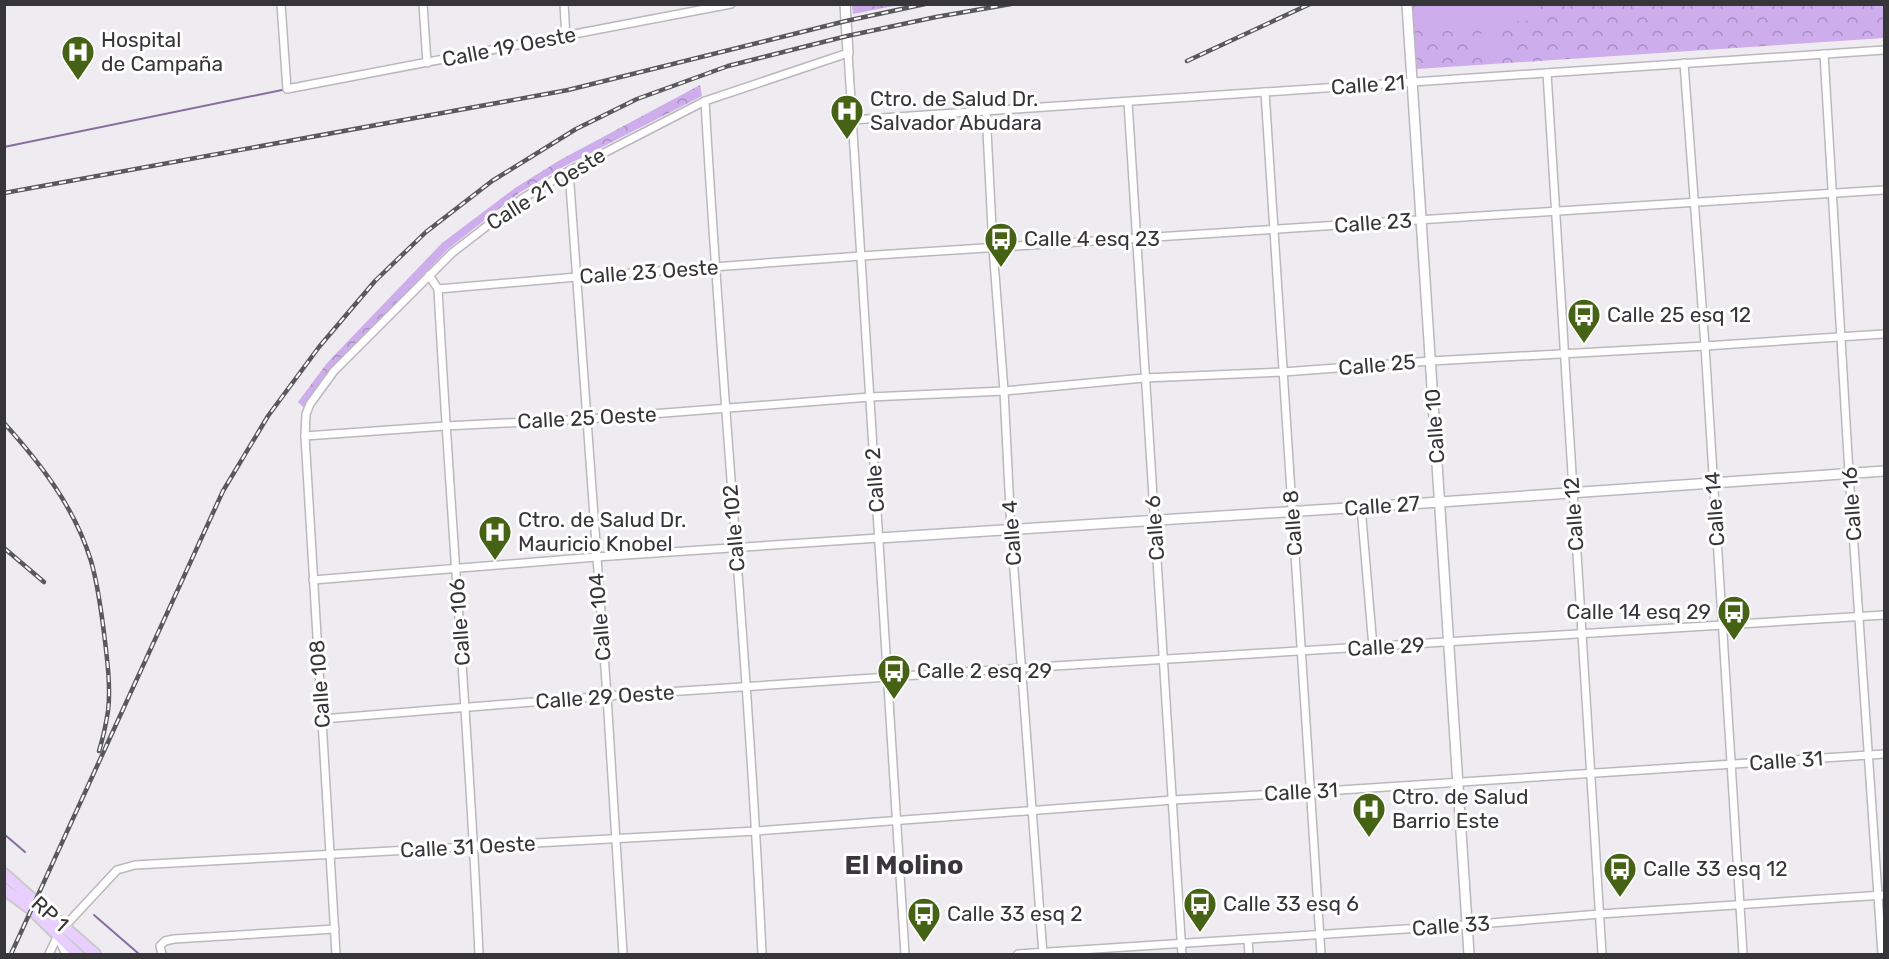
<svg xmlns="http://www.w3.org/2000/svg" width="1889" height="959" font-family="Rubik,sans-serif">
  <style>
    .park { fill: url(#park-crowns) }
    .pitch { fill: #ceadec }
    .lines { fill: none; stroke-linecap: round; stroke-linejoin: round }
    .stream { stroke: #876e9e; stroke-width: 2 }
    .street-casing { stroke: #bbb8bd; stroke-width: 10 }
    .secondary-casing { stroke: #bbb8bd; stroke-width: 12 }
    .primary-casing { stroke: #cbcacb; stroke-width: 14 }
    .street { stroke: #fff; stroke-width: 7 }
    .secondary { stroke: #fff; stroke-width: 9 }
    .primary { stroke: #e9cfff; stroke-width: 10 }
    .rail-casing { stroke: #59585a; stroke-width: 4.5 }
    .rail { stroke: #fff; stroke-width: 2; stroke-dasharray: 7; stroke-linecap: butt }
    .labels { text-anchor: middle; stroke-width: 6; stroke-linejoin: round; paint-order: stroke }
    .poi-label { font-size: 21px; fill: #363537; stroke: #fff; text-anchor: start }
    .street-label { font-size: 21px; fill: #363537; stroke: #fff }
    .district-label { font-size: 27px; font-weight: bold; fill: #38363a; stroke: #fff }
  </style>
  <defs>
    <pattern id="park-crowns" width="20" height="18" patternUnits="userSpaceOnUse" patternTransform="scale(1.5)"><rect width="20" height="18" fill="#ceadec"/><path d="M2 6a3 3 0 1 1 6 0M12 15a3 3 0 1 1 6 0" fill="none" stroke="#a88ec0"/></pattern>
  </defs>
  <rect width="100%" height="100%" fill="#efecf1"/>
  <g class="park">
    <polygon points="852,4 898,4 898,5 853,14"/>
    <polygon points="1412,5 1884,5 1884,38 1417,69"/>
    <polygon points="700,85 702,96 563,167 519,193 448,249 333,369 304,408 298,402 327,363 442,243 515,188 560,160"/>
  </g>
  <g class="pitch">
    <polygon points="1419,5 1538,5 1539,20 1430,28 1420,19"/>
    <polygon points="1501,33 1503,61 1482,63 1479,34"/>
  </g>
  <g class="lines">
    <g class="stream">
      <polyline points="4,147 287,89"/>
      <polyline points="4,834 25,852"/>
      <polyline points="94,915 139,954"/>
    </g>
    <defs>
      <g id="street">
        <polyline points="281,4 287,89 731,4"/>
        <polyline points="423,4 427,63"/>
        <polyline points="564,4 566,37"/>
        <polyline points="1824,54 1849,473 1882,954"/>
        <polyline points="1684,63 1705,346 1743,954"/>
        <polyline points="1547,73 1602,954"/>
        <polyline points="1265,92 1321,954"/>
        <path d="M705,101C721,385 749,670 762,954"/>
        <polyline points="1128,102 1182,954"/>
        <polyline points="986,111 993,248 1004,391 1011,530 1043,954"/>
        <polyline points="852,120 1884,50"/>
        <polyline points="569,171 607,696 623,954"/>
        <path d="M429,275L438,289C450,511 469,732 479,954"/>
        <polyline points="438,289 577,277 861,256 1884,190"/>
        <polyline points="305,436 445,426 587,419 870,397 1004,391 1144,378 1283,372 1431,361 1705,346 1884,334"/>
        <polyline points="1361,507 1373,647"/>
        <polyline points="313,580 596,557 879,538"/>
        <polyline points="322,719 607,696 1022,668 1884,615"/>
        <polyline points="64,927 117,870 135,865 756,831 1173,800 1310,792 1884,754"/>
        <polyline points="1248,940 1249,954"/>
        <polyline points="49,954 58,935"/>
        <polyline points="162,954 160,946 165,941 174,939 335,929"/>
        <polyline points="336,954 305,436 306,414 310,404 334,371 452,253 523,198 569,171 705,101 848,53 905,954"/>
        <polyline points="1018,954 1467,925 1600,914 1884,895"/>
      </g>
      <g id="secondary">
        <polyline points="845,4 848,53"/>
        <polyline points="1407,4 1469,954"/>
        <polyline points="879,538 1440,502 1884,471"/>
        <polyline points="59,938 67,954"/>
      </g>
      <g id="primary">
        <polyline points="4,874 95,954"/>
        <polyline points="4,889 31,909 77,954"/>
      </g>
    </defs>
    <use href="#street" class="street-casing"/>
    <use href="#secondary" class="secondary-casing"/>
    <use href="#primary" class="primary-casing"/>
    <use href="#street" class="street"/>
    <use href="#secondary" class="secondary"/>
    <use href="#primary" class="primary"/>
    <defs>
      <g id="rail">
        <polyline points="1187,61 1310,4"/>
        <polyline points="4,193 568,90 846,21 925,4"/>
        <path d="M4,423C41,464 75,508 91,561C98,585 101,609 104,633C107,657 111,688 108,711C106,724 103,738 99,751"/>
        <polyline points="4,548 44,582"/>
        <polyline points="11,954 223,491 268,416 319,347 375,281 426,232 492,181 576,129 637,99 728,66 847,36 936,17 1011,4"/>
      </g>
    </defs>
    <use href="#rail" class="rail-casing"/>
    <use href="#rail" class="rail"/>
  </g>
  <defs>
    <symbol id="hospital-pin" viewBox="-11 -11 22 30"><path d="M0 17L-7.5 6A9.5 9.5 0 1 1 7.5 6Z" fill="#466315" stroke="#fff"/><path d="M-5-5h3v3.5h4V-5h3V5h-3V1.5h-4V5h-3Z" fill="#fff"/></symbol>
    <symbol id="bus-pin" viewBox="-11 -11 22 30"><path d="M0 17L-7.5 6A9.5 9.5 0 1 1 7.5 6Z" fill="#466315" stroke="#fff"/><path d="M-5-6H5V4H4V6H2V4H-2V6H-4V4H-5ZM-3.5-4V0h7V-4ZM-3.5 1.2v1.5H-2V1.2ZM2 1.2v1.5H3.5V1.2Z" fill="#fff"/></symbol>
  </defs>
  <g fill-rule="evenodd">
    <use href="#hospital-pin" x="59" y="33" width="38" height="52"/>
    <use href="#hospital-pin" x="828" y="92" width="38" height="52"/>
    <use href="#bus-pin" x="982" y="220" width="38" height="52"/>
    <use href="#bus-pin" x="1565" y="296" width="38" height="52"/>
    <use href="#hospital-pin" x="476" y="513" width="38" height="52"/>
    <use href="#bus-pin" x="1715" y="593" width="38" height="52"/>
    <use href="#bus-pin" x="875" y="652" width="38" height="52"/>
    <use href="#hospital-pin" x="1350" y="790" width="38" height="52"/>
    <use href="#bus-pin" x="1601" y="850" width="38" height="52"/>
    <use href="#bus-pin" x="1181" y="885" width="38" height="52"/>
    <use href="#bus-pin" x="905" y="895" width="38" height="52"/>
  </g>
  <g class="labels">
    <g class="poi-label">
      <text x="101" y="47">Hospital<tspan x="101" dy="24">de Campaña</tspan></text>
      <text x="870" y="106">Ctro. de Salud Dr.<tspan x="870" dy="24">Salvador Abudara</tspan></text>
      <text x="1024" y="246">Calle 4 esq 23</text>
      <text x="1607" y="322">Calle 25 esq 12</text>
      <text x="518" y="527">Ctro. de Salud Dr.<tspan x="518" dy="24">Mauricio Knobel</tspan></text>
      <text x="1711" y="619" text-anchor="end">Calle 14 esq 29</text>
      <text x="917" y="678">Calle 2 esq 29</text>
      <text x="1392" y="804">Ctro. de Salud<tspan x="1392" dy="24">Barrio Este</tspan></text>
      <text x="1643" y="876">Calle 33 esq 12</text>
      <text x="1223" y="911">Calle 33 esq 6</text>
      <text x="947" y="921">Calle 33 esq 2</text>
    </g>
    <g class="street-label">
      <text transform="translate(509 47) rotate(-11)" y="7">Calle 19 Oeste</text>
      <text transform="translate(1368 85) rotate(-4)" y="7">Calle 21</text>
      <text transform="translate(546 189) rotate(-32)" y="7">Calle 21 Oeste</text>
      <text transform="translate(1373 223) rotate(-4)" y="7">Calle 23</text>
      <text transform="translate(649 272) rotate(-4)" y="7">Calle 23 Oeste</text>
      <text transform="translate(1377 365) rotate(-5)" y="7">Calle 25</text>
      <text transform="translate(587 418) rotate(-3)" y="7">Calle 25 Oeste</text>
      <text transform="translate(1435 426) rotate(-94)" y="7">Calle 10</text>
      <text transform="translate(875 480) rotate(-94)" y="7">Calle 2</text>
      <text transform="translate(1852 504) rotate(-94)" y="7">Calle 16</text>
      <text transform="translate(1382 506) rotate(-4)" y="7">Calle 27</text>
      <text transform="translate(1715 509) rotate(-94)" y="7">Calle 14</text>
      <text transform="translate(1574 514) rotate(-94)" y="7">Calle 12</text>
      <text transform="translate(1293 523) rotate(-94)" y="7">Calle 8</text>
      <text transform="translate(734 528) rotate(-95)" y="7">Calle 102</text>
      <text transform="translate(1155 528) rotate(-94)" y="7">Calle 6</text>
      <text transform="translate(1012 533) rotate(-94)" y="7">Calle 4</text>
      <text transform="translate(600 617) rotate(-95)" y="7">Calle 104</text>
      <text transform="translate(460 622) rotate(-94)" y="7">Calle 106</text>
      <text transform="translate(1386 647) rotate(-3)" y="7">Calle 29</text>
      <text transform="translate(320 684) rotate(-94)" y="7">Calle 108</text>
      <text transform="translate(605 697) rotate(-4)" y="7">Calle 29 Oeste</text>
      <text transform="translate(1786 761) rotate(-4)" y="7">Calle 31</text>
      <text transform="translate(1301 792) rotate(-3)" y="7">Calle 31</text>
      <text transform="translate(468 847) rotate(-3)" y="7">Calle 31 Oeste</text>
      <text transform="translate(50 914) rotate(42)" y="7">RP 1</text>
      <text transform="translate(1451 926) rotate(-4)" y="7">Calle 33</text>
    </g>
    <g class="district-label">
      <text x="904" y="874">El Molino</text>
    </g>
  </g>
  <rect width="1889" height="959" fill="none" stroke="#363537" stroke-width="12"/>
</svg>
